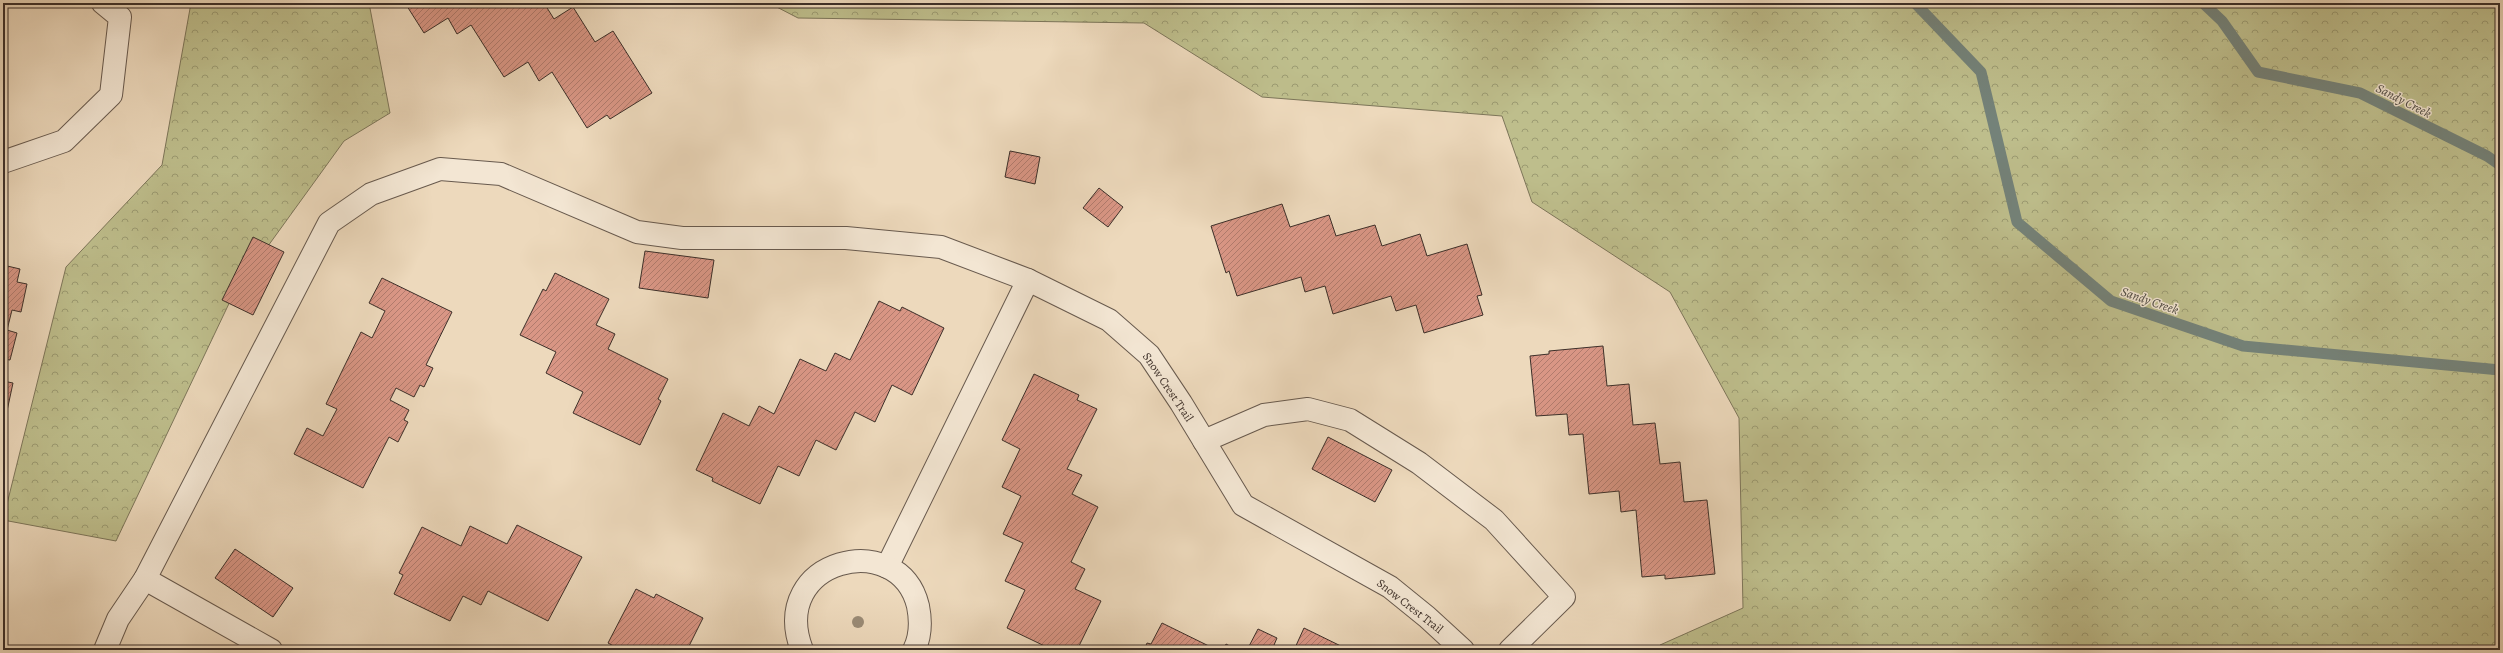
<svg xmlns="http://www.w3.org/2000/svg" width="2503" height="653" font-family="Alegreya,serif">
  <style>
    .forest { fill: url(#forest-crowns); stroke: #7d765a }
    .lines { fill: none; stroke-linecap: round; stroke-linejoin: round }
    .stream { stroke: #748279; stroke-width: 11 }
    .building { fill: url(#building-hatch); stroke: #3c2f29 }
    .minor-casing { stroke: #685a4e; stroke-width: 24 }
    .minor { stroke: #f3e6d3; stroke-width: 22 }
    .tree { fill: #9a8b76 }
    .labels { text-anchor: middle; stroke-width: 3; stroke-linejoin: round; paint-order: stroke }
    .street-label { font-size: 12px; fill: #3c2f29; stroke: #f3e6d3 }
    .water-label { font-size: 13px; font-style: italic; fill: #4f4b44; stroke: #f3e6d3 }
  </style>
  <defs>
    <pattern id="forest-crowns" width="20" height="18" patternUnits="userSpaceOnUse"><rect width="20" height="18" fill="#bebe8c"/><path d="M2 6a3 3 0 1 1 6 0M12 15a3 3 0 1 1 6 0" fill="none" stroke="#9c9b72"/></pattern>
    <pattern id="building-hatch" width="6" height="6" patternUnits="userSpaceOnUse"><rect width="6" height="6" fill="#d99685"/><path d="M-1 1l2-2M0 6l6-6M5 7l2-2" fill="none" stroke="#b17b6d"/></pattern>
  </defs>
  <rect width="100%" height="100%" fill="#edd9bc"/>
  <filter id="stains"><feTurbulence type="fractalNoise" baseFrequency=".005" numOctaves="4"/><feColorMatrix values="0 0 0 0 .2 0 0 0 0 .09 0 0 0 0 .02 0 0 0 .5 -.17"/></filter>
  <radialGradient id="worn" r=".72"><stop offset=".6" stop-color="#630" stop-opacity="0"/><stop offset="1" stop-color="#630" stop-opacity=".3"/></radialGradient>
  <g class="forest">
    <polygon points="191,3 369,3 390,113 344,141 234,293 116,541 3,520 66,267 162,165"/>
    <polygon points="769,3 2500,3 2500,650 1657,650 1660,645 1743,608 1739,418 1670,292 1532,202 1502,116 1262,97 1144,23 798,18"/>
  </g>
  <g class="lines">
    <g class="stream">
      <polyline points="1915,3 1981,72 2017,222 2111,301 2243,346 2500,370"/>
      <polyline points="2203,3 2222,21 2258,72 2360,93 2487,156 2500,165"/>
    </g>
  </g>
  <g class="building">
    <polygon points="405,3 544,3 554,19 573,7 595,42 613,31 652,93 610,119 607,115 587,128 552,72 539,81 528,62 504,77 471,25 457,34 448,18 424,33"/>
    <polygon points="1010,151 1040,157 1035,184 1005,177"/>
    <polygon points="1099,188 1123,207 1108,227 1083,208"/>
    <polygon points="1282,204 1290,227 1329,215 1336,236 1375,225 1382,246 1420,234 1427,256 1467,244 1482,295 1477,296 1483,315 1424,333 1416,305 1396,311 1391,296 1333,314 1325,286 1305,292 1301,277 1237,296 1229,271 1226,273 1211,226"/>
    <polygon points="253,237 284,252 253,315 222,300"/>
    <polygon points="645,251 714,260 708,298 639,288"/>
    <polygon points="3,265 20,269 17,282 27,284 21,312 12,310 7,330 17,333 10,360 3,359"/>
    <polygon points="555,273 609,299 596,325 615,334 608,349 668,379 658,399 661,401 640,445 573,413 583,392 546,373 556,352 520,335 543,289 546,291"/>
    <polygon points="382,278 452,312 426,365 433,368 424,387 420,385 414,397 396,388 390,400 409,410 404,420 408,422 398,442 389,437 363,488 294,454 307,428 323,436 337,409 326,404 361,332 372,338 385,311 369,303"/>
    <polygon points="879,301 900,311 902,307 944,328 912,395 892,385 875,422 855,412 836,450 816,440 799,476 778,466 760,504 712,481 713,478 696,470 723,413 749,426 759,406 774,414 800,359 826,371 835,353 850,360"/>
    <polygon points="1603,346 1607,386 1629,384 1633,425 1655,423 1660,464 1680,462 1684,502 1707,500 1715,574 1665,579 1665,575 1642,577 1636,510 1621,512 1619,491 1589,494 1583,434 1569,435 1567,414 1536,416 1530,356 1549,354 1549,351"/>
    <polygon points="3,367 6,368 3,380"/>
    <polygon points="1034,374 1079,395 1077,400 1097,409 1067,469 1082,475 1072,494 1098,507 1071,562 1085,569 1075,589 1101,601 1077,650 1063,650 1055,646 1053,650 1007,628 1025,590 1005,581 1023,543 1003,534 1021,496 1002,487 1020,449 1002,440"/>
    <polygon points="3,381 13,383 7,411 3,410"/>
    <polygon points="1328,437 1392,470 1375,502 1312,469"/>
    <polygon points="517,525 582,557 548,621 488,591 481,605 463,596 450,621 394,594 403,575 399,573 422,527 461,546 470,526 507,544"/>
    <polygon points="235,549 293,588 273,617 215,578"/>
    <polygon points="636,589 654,598 656,594 703,618 687,650 621,650 608,643"/>
    <polygon points="1162,623 1217,650 1144,650 1147,643 1151,644"/>
    <polygon points="1304,628 1349,650 1294,650"/>
    <polygon points="1258,629 1277,638 1274,645 1284,650 1247,650"/>
    <polygon points="1226,644 1237,650 1223,650"/>
  </g>
  <g class="lines">
    <defs>
      <g id="minor">
        <polyline points="3,162 64,141 111,95 120,17 103,3"/>
        <polyline points="1204,441 1264,415 1308,409 1350,420 1419,463 1494,520 1564,597 1510,650"/>
        <polyline points="887,567 1028,280 1109,320 1149,355 1181,403 1243,505 1390,587 1427,617 1463,650"/>
        <polyline points="145,579 271,650"/>
        <polyline points="105,650 118,619 145,579 329,223 371,194 440,169 501,174 637,232 682,238 846,238 941,247 1028,280"/>
        <path d="M802,650C767,559 899,527 918,606C921,621 921,636 914,650"/>
      </g>
    </defs>
    <use href="#minor" class="minor-casing"/>
    <use href="#minor" class="minor"/>
  </g>
  <circle class="tree" cx="858" cy="622" r="6"/>
  <g class="labels">
    <g class="street-label">
      <text transform="translate(1168 387) rotate(56)" y="4">Snow Crest Trail</text>
      <text transform="translate(1410 606) rotate(38)" y="4">Snow Crest Trail</text>
    </g>
    <g class="water-label">
      <text transform="translate(2404 100) rotate(27)" y="5">Sandy Creek</text>
      <text transform="translate(2150 300) rotate(19)" y="5">Sandy Creek</text>
    </g>
  </g>
  <rect width="2503" height="653" fill="none" stroke="#edd9bc" stroke-width="16"/>
  <rect x="4" y="4" width="2495" height="645" fill="none" stroke="#3c2f29" stroke-width="2"/>
  <rect x="8" y="8" width="2487" height="637" fill="none" stroke="#3c2f29"/>
  <rect width="100%" height="100%" filter="url(#stains)"/>
  <rect width="100%" height="100%" fill="url(#worn)"/>
</svg>
